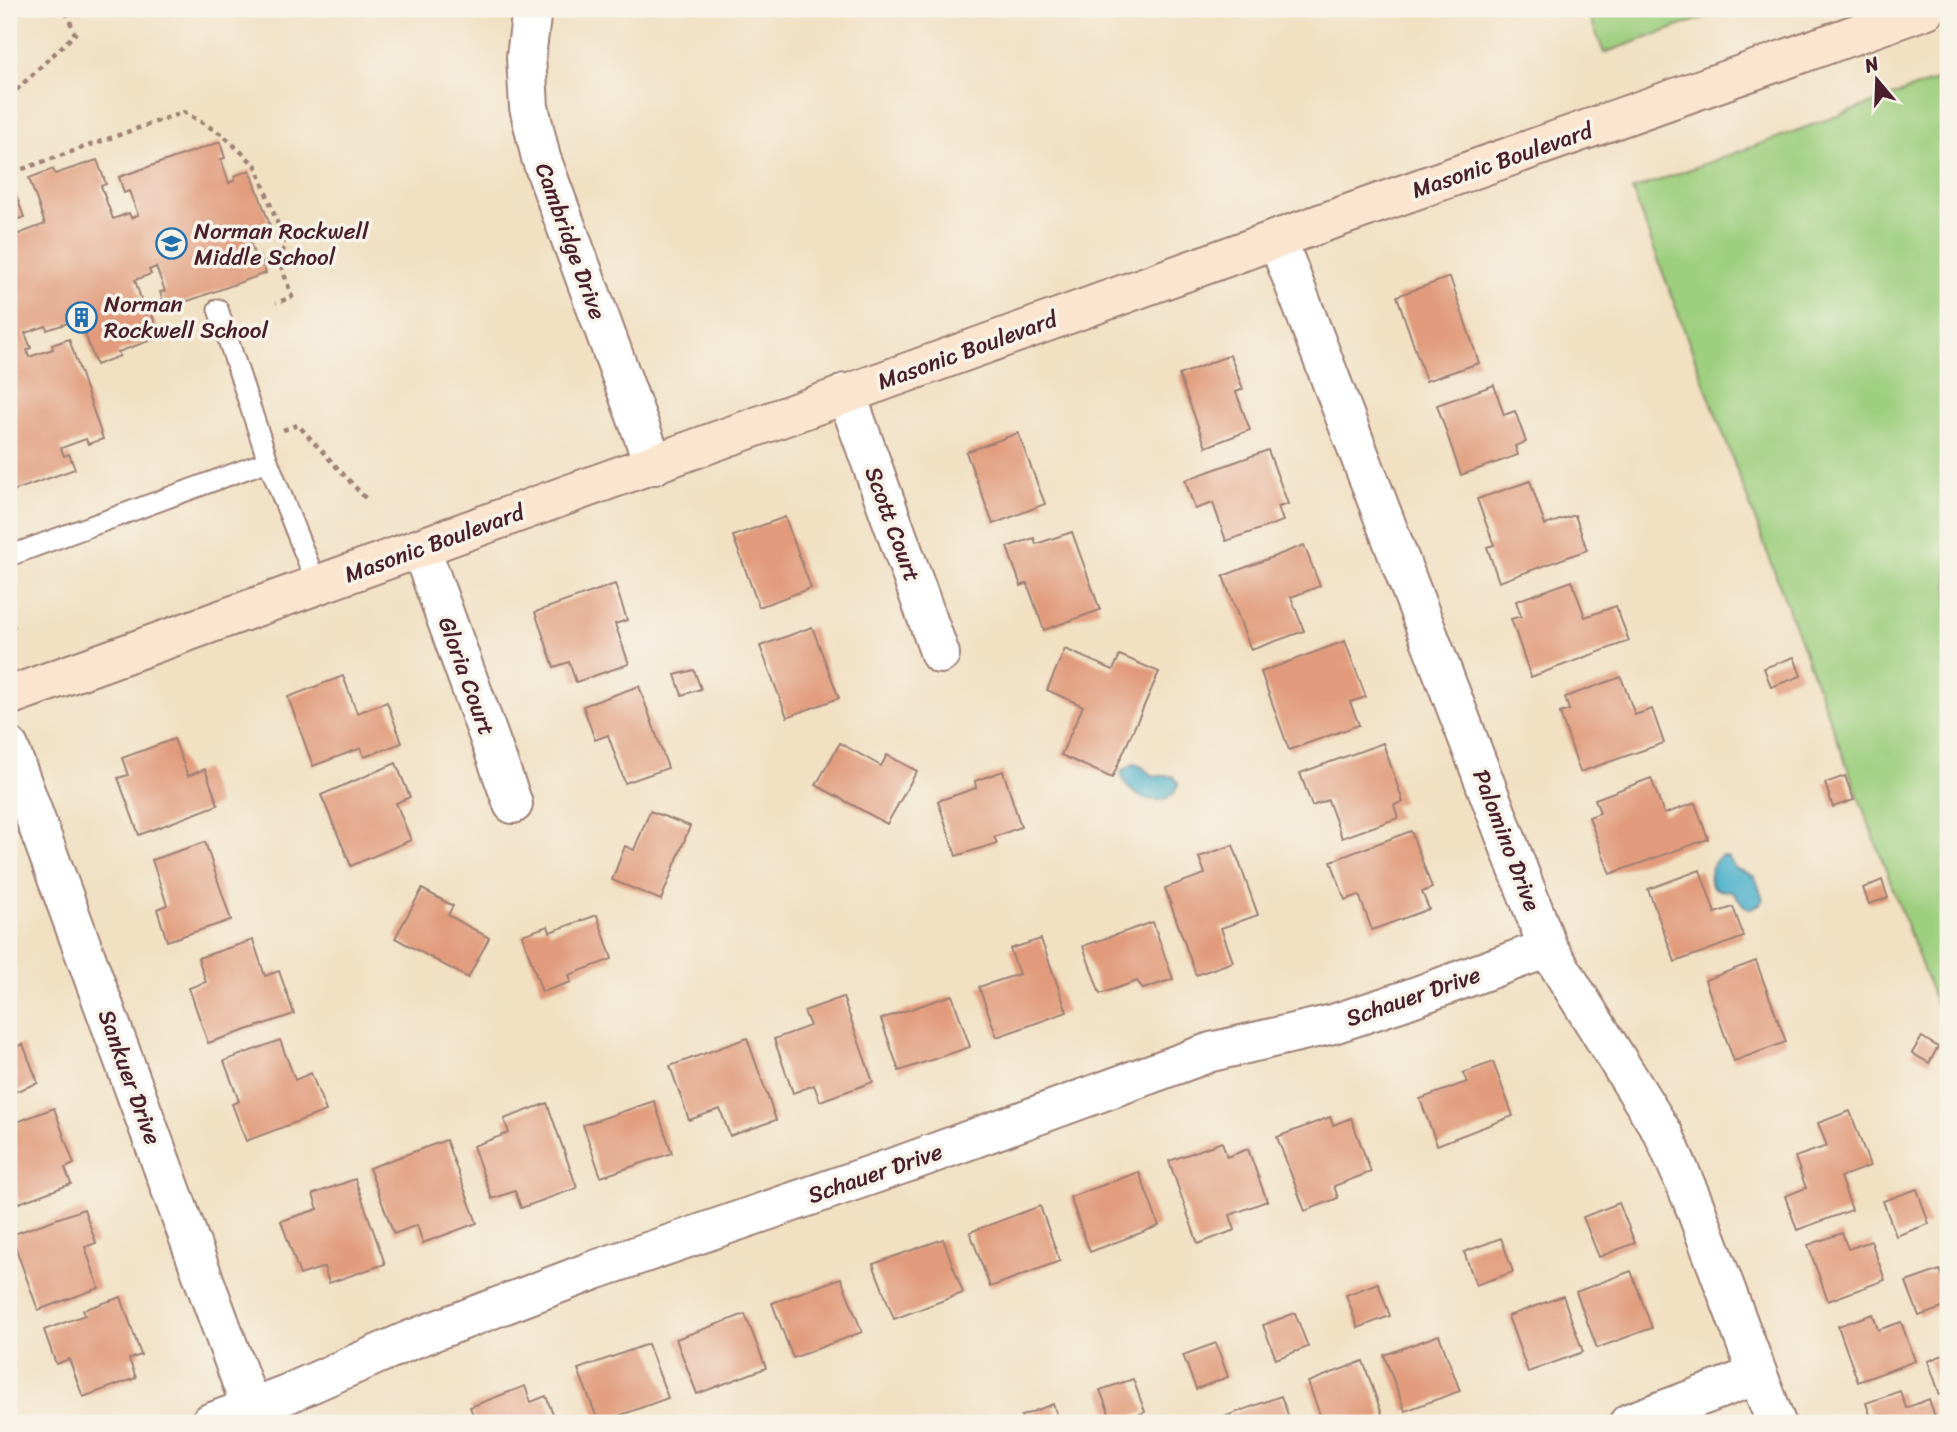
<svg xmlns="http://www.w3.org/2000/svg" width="1957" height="1432" font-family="Sriracha,sans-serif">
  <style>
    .green { fill: #9ecf7f; stroke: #747755; stroke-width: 2 }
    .water { fill: #4bb0ca; stroke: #4a687a; stroke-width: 2 }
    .building { fill: #e19b7b }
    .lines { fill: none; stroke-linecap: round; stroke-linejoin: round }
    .lane-casing { stroke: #9e8076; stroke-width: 23 }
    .street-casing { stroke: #9e8076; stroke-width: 42 }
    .secondary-casing { stroke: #9e8076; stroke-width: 42 }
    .path { stroke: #9e8076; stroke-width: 4.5; stroke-dasharray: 5 5; stroke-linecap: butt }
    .lane { stroke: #fff; stroke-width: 19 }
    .street { stroke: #fff; stroke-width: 38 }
    .secondary { stroke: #fce5cf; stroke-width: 38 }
    .labels { text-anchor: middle; stroke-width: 7; stroke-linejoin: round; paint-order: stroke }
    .street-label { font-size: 23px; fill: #4a1f2b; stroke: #f7f3e8 }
    .poi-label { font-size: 23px; fill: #4a1f2b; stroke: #f7f3e8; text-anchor: start }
  </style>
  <rect width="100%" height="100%" fill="#f7f3e8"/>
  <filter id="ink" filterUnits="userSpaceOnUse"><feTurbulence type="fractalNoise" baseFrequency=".0143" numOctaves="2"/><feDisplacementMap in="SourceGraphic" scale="14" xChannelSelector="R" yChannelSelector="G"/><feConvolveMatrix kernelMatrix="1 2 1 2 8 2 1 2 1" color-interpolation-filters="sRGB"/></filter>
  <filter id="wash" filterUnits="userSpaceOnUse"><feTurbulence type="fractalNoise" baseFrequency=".00686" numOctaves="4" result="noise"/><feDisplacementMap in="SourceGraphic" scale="28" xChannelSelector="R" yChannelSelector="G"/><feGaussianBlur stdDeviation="1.57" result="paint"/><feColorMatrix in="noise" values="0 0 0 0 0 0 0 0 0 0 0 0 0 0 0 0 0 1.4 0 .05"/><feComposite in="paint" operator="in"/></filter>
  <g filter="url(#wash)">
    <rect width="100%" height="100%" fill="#f1e0c2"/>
    <g class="green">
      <polygon points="1587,9 1728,9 1604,53"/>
      <polygon points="1948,76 1948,1036 1632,190"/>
    </g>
    <g class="water">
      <path d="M1134,764C1144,765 1146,773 1154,776C1159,777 1167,775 1173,776L1178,783C1173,813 1123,800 1121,771Z"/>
      <path d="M1721,856L1728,857L1735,868L1755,877L1763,899L1760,904L1749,909C1742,905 1739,898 1733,893C1728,889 1723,892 1717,889C1703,882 1712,862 1721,856Z"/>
    </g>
    <g id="blocks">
      <g class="building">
        <polygon points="220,142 225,158 221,159 229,183 235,180 234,176 250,170 272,231 257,237 255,232 247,234 256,259 260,257 266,273 166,309 160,292 165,291 156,267 149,270 151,274 135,280 146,315 151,312 160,337 118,352 120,356 96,365 80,319 47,330 46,326 25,333 31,348 27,350 29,357 53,349 52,345 69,339 103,439 88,444 86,439 61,448 64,456 69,454 75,469 13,491 9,478 9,475 13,474 11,467 9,468 9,242 15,240 13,236 45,224 29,178 53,169 55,174 97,160 106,184 101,186 113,219 129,213 131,218 138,215 129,191 124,193 119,177"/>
        <polygon points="9,175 24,217 9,222"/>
        <polygon points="1450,277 1479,363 1426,381 1397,296"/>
        <polygon points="1230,355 1243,389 1236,392 1250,430 1206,447 1179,375"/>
        <polygon points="1494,385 1504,415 1515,411 1526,442 1515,446 1518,455 1461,475 1437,405"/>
        <polygon points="1018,433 1045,504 993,524 966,452"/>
        <polygon points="1268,450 1288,504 1278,507 1283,521 1226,541 1213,503 1195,509 1185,480"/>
        <polygon points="1530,481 1545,525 1575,515 1587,550 1499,582 1487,547 1494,545 1477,499"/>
        <polygon points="785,517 811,588 759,607 733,536"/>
        <polygon points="1072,532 1100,610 1044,630 1027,583 1021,586 1007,547 1034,538 1036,544"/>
        <polygon points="1304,545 1320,586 1291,597 1304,631 1251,650 1223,576"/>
        <polygon points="1572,581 1585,617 1616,606 1629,641 1531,677 1511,619 1521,616 1516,601"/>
        <polygon points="615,584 627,620 615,624 629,664 576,682 569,662 554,667 535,612"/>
        <polygon points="812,627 839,698 787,717 760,646"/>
        <polygon points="1345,641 1366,697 1350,702 1359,725 1289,750 1261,672"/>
        <polygon points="1065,649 1113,670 1120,655 1159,672 1112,778 1061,755 1083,706 1047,690"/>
        <polygon points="1794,657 1801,676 1771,687 1764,668"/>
        <polygon points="694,670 701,689 682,695 675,675"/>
        <polygon points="343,676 357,713 387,702 402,743 364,757 361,748 313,766 288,697"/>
        <polygon points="1621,677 1635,715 1652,709 1664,743 1580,772 1560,713 1569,710 1565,697"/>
        <polygon points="639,686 668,768 625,783 608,735 595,740 583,706"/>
        <polygon points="174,739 188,776 205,769 218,805 139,835 118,778 128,775 122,758"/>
        <polygon points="840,743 881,766 887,755 917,771 887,824 816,785"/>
        <polygon points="1383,743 1403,802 1394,805 1398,818 1342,838 1328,800 1312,806 1300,773"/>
        <polygon points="396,763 410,797 396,803 411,840 351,866 321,795"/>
        <polygon points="1003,771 1021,827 994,837 997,843 956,856 938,801 976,788 975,781"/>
        <polygon points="1845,776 1854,800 1833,807 1825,783"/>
        <polygon points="1651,778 1664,814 1695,803 1708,839 1610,874 1589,817 1600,813 1595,799"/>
        <polygon points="650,811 690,826 661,900 612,880 625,846 634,850"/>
        <polygon points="1411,831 1432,888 1422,892 1429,909 1372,930 1359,895 1345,900 1331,861"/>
        <polygon points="205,842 231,920 167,941 157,909 167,905 152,860"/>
        <polygon points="1233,845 1258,915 1221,928 1233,962 1196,975 1165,888 1205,874 1199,857"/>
        <polygon points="1700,870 1715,913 1733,907 1744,937 1675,962 1648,889"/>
        <polygon points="1882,880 1888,898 1869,904 1863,888"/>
        <polygon points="422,889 453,906 448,915 489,938 468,978 395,938"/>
        <polygon points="597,915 612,959 569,975 571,982 542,992 522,935 548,926 550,932"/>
        <polygon points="1153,922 1173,979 1143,989 1137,981 1100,994 1083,946"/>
        <polygon points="1041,939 1067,1012 997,1037 979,987 1019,974 1010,949"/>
        <polygon points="253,940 265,976 279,971 294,1014 208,1043 189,988 206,982 198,958"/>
        <polygon points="1756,961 1786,1042 1734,1061 1705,980"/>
        <polygon points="952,995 970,1047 899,1071 881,1019"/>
        <polygon points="843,997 873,1082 820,1101 814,1085 793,1093 774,1039 810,1026 804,1011"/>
        <polygon points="1922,1037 1938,1047 1929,1063 1912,1053"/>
        <polygon points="747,1038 776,1120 730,1136 720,1109 689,1120 670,1066"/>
        <polygon points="280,1040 295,1080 311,1073 326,1111 246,1141 232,1104 239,1101 224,1061"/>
        <polygon points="23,1044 38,1083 9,1094 9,1049"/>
        <polygon points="1493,1062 1513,1116 1437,1145 1420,1099 1467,1082 1463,1073"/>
        <polygon points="654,1101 672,1153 601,1177 583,1125"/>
        <polygon points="547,1103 577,1188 521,1208 515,1191 492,1199 473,1146 509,1133 504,1119"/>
        <polygon points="54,1108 74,1164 65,1168 71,1184 19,1203 9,1177 9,1125"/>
        <polygon points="1850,1111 1870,1166 1840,1177 1852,1210 1797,1230 1785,1196 1806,1188 1795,1157 1827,1146 1818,1123"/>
        <polygon points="1330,1117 1333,1125 1351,1118 1371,1172 1334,1186 1338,1198 1305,1211 1277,1137"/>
        <polygon points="446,1140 477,1223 423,1243 417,1225 394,1234 369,1168"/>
        <polygon points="1222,1142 1227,1157 1248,1149 1267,1201 1230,1215 1235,1230 1198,1244 1169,1161"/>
        <polygon points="1139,1172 1159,1226 1090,1252 1070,1197"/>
        <polygon points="355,1179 385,1264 329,1283 324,1267 300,1275 281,1221 318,1209 313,1194"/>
        <polygon points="1917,1189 1929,1224 1896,1236 1883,1201"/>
        <polygon points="1619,1203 1635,1243 1599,1257 1583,1217"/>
        <polygon points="1040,1206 1060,1261 990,1287 970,1232"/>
        <polygon points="84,1209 96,1243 85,1247 99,1288 38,1310 11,1235"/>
        <polygon points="1842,1233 1848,1249 1871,1241 1885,1280 1828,1301 1808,1245"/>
        <polygon points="1501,1238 1513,1272 1476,1285 1464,1252"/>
        <polygon points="943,1239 963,1293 894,1319 873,1264"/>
        <polygon points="1940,1270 1948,1293 1948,1306 1919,1316 1906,1282"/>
        <polygon points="1631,1271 1652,1328 1597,1348 1576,1292"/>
        <polygon points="841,1278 862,1332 793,1358 772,1303"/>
        <polygon points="1378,1283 1390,1316 1358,1328 1346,1295"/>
        <polygon points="1563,1296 1583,1352 1528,1372 1508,1316"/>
        <polygon points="121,1297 141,1355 129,1359 136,1378 83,1397 69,1359 56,1364 44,1330 85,1315 83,1310"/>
        <polygon points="1295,1313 1308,1347 1276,1359 1263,1325"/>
        <polygon points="745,1314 766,1368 697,1394 676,1339"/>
        <polygon points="1873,1314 1878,1330 1901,1322 1915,1361 1858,1382 1838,1326"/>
        <polygon points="1439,1335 1460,1391 1405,1411 1384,1355"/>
        <polygon points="1216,1343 1228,1377 1196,1389 1183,1355"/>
        <polygon points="648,1344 668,1398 599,1423 578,1369"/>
        <polygon points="1948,1353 1948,1392 1940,1395 1928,1361"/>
        <polygon points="1363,1361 1383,1417 1367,1423 1323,1423 1308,1382"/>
        <polygon points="1133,1379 1145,1412 1113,1423 1100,1390"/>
        <polygon points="525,1386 531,1402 546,1396 556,1423 476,1423 470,1407"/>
        <polygon points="1900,1391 1906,1408 1929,1399 1937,1423 1873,1423 1866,1403"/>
        <polygon points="1281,1396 1291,1423 1228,1423 1226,1416"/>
        <polygon points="1053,1404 1060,1423 1023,1423 1021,1416"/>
      </g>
    </g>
  </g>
  <g filter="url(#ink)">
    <use href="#blocks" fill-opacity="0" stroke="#9e8076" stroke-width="2"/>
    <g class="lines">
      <defs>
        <g id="lane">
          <polyline points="218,309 268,461"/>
          <polyline points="9,556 268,461 317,585"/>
        </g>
        <g id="street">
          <polyline points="532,9 526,57 529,107 541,158 654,465"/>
          <polyline points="1277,239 1548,948 1664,1135 1693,1202 1776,1423"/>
          <polyline points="846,393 940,654"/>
          <polyline points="421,549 513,804"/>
          <polyline points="9,747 251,1408"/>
          <polyline points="210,1423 287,1394 408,1341 592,1271 909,1162 1211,1052 1333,1024 1403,1001 1548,948"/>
          <polyline points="1629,1423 1757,1375"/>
        </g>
        <polyline id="secondary" points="9,696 1277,239 1927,9"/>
      </defs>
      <use href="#lane" class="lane-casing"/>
      <use href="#street" class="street-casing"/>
      <use href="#secondary" class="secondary-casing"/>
      <g class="path">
        <polyline points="9,97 75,34 65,9"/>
        <polyline points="9,148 17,171 184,112 223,135 256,166 286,246 278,257 292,297 276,303"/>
        <polyline points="283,430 298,425 367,500"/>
        <polyline points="9,614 14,628"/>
      </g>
      <use href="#lane" class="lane"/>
      <use href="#street" class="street"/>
      <use href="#secondary" class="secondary"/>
    </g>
  </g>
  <defs>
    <symbol id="school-ring" viewBox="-11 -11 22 22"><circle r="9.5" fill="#f7f3e8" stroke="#1f6fb2" stroke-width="1.5"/><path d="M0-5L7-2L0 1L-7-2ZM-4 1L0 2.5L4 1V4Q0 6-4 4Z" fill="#1f6fb2"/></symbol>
    <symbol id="building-ring" viewBox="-11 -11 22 22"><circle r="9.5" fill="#f7f3e8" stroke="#1f6fb2" stroke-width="1.5"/><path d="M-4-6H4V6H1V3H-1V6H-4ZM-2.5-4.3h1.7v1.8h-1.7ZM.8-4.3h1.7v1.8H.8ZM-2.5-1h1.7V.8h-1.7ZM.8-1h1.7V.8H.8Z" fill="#1f6fb2"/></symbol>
  </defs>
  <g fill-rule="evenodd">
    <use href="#school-ring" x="154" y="226" width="35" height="35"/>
    <use href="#building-ring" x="64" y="300" width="35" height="35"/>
  </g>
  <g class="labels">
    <g class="street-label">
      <text transform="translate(1502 160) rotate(-19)" y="8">Masonic Boulevard</text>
      <text transform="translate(571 241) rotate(70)" y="8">Cambridge Drive</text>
      <text transform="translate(967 350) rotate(-20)" y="8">Masonic Boulevard</text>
      <text transform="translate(893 524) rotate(70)" y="8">Scott Court</text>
      <text transform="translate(434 543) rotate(-20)" y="8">Masonic Boulevard</text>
      <text transform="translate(467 676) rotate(70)" y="8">Gloria Court</text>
      <text transform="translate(1507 840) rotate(69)" y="8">Palomino Drive</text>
      <text transform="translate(1413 996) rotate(-19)" y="8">Schauer Drive</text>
      <text transform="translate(130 1077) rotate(70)" y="8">Sankuer Drive</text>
      <text transform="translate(875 1173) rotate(-19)" y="8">Schauer Drive</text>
    </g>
    <g class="poi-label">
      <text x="194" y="239">Norman Rockwell<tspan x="194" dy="26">Middle School</tspan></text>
      <text x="104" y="312">Norman<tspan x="104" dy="26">Rockwell School</tspan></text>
    </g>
  </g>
  <rect width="1957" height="1432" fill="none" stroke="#f7f3e8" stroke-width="35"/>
  <g transform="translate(1877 80) rotate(341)" stroke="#f7f3e8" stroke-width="5" paint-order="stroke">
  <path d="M0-5L12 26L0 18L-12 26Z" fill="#4a1f2b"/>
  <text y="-10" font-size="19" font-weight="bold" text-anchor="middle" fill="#4a1f2b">N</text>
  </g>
</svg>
